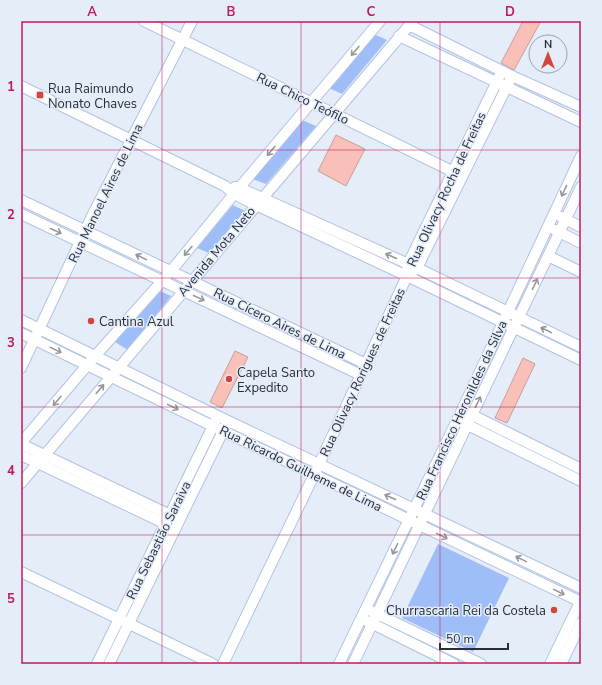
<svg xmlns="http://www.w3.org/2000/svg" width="602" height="685" font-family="'Nunito Sans',sans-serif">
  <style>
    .green { fill: #9fbef7 }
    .building { fill: #f9c0b9; stroke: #c69f9a }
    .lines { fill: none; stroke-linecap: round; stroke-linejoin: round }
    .street-casing { stroke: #b2c3e2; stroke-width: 12 }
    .street { stroke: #fff; stroke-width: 10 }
    .oneway { stroke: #94979d }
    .grid { fill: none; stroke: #c2185b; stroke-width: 1; stroke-opacity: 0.55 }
    .poi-dot { fill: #d44540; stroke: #e5edf9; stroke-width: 1.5 }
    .labels { text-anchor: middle; stroke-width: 3; stroke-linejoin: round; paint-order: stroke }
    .poi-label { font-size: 13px; fill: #282f3b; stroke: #e5edf9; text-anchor: start }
    .street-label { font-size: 13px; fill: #282f3b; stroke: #e5edf9 }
    .neatline { fill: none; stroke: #c2185b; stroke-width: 1.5 }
    .grid-label { font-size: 13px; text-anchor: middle; font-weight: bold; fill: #c2185b }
  </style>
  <rect width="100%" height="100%" fill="#e5edf9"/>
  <g class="green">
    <polygon points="374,34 387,40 342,94 329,88"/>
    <polygon points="302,120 316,126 266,184 253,179"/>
    <polygon points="233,205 245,211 209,253 197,248"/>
    <polygon points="160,291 171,296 128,350 115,342"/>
    <polygon points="438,544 509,578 473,652 402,618"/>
  </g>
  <g class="building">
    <polygon points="523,21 541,21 514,70 501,63"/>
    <polygon points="336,135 365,149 346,186 318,171"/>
    <polygon points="235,351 248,357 222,408 210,402"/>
    <polygon points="523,358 535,364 507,423 495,418"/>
  </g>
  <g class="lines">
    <defs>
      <g id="street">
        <polyline points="144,21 462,176"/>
        <polyline points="409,25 512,76 581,107"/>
        <polyline points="399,36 581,122"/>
        <polyline points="21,86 225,186 234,194 256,205 407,276 581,360"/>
        <polyline points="235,187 240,188 417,268 581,347"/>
        <polyline points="21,200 366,364"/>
        <polyline points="21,214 361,375"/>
        <polyline points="561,217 581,227"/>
        <polyline points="555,230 581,243"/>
        <polyline points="548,256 581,272"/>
        <polyline points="413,271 417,268 512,76"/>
        <polyline points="21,320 228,421 581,588"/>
        <polyline points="21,333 223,431 581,602"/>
        <polyline points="21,368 92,216 192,21"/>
        <polyline points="466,412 581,469"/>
        <polyline points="462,422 581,481"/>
        <polyline points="21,443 96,355 171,271 234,194 380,21"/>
        <polyline points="21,444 170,515"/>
        <polyline points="21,455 166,524"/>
        <polyline points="21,483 413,21"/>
        <polyline points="21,572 213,664"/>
        <polyline points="371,611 481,664"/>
        <polyline points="367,621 454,664"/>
        <polyline points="97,664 216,420"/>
        <polyline points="109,664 226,425"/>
        <polyline points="223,664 314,475 407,276 408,264 502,71"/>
        <polyline points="339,664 462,410 581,156"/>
        <polyline points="353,664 581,187"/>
        <polyline points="550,664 581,600"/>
        <polyline points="561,664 581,623"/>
      </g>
    </defs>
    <use href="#street" class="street-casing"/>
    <use href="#street" class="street"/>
  </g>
  <defs><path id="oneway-shaft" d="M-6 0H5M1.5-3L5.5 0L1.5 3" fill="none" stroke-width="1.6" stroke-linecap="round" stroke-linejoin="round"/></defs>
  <g class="oneway">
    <use href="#oneway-shaft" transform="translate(355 51) rotate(130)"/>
    <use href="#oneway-shaft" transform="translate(271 151) rotate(130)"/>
    <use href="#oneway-shaft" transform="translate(564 191) rotate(115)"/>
    <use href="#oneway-shaft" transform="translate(56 231) rotate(25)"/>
    <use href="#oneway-shaft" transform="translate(188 251) rotate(130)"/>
    <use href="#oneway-shaft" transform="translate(391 256) rotate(-156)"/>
    <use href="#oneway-shaft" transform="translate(141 257) rotate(-154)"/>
    <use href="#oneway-shaft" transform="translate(535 284) rotate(-64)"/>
    <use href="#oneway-shaft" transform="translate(199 298) rotate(25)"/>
    <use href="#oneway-shaft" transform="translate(546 330) rotate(-154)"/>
    <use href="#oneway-shaft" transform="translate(56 350) rotate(26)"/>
    <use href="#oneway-shaft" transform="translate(100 389) rotate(-50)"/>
    <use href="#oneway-shaft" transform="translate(57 401) rotate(130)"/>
    <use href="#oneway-shaft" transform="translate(478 402) rotate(-64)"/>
    <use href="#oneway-shaft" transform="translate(173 407) rotate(26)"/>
    <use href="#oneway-shaft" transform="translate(390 497) rotate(-156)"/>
    <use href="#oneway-shaft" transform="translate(442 536) rotate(26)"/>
    <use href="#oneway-shaft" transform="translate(395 549) rotate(116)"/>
    <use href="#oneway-shaft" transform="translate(521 559) rotate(-154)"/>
    <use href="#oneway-shaft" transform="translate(559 592) rotate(26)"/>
  </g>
  <path class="grid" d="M162,21V664M301,21V664M440,21V664M21,150H581M21,278H581M21,407H581M21,535H581"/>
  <g class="poi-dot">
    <rect x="36" y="91" width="8" height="8" rx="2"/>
    <circle cx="91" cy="321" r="4"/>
    <circle cx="229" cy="379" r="4"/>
    <circle cx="554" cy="610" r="4"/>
  </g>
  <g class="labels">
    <g class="poi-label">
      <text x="48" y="93">Rua Raimundo<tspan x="48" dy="15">Nonato Chaves</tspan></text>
      <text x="99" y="326">Cantina Azul</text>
      <text x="237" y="377">Capela Santo<tspan x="237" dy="15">Expedito</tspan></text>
      <text x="546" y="615" text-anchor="end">Churrascaria Rei da Costela</text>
    </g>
    <g class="street-label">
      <text transform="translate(303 98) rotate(26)" y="5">Rua Chico Teófilo</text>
      <text transform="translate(446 189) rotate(-65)" y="5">Rua Olivacy Rocha de Freitas</text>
      <text transform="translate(105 193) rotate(-64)" y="5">Rua Manoel Aires de Lima</text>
      <text transform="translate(216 251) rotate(-50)" y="5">Avenida Mota Neto</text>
      <text transform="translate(280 323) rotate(26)" y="5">Rua Cícero Aires de Lima</text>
      <text transform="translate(362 372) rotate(-65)" y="5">Rua Olivacy Rorigues de Freitas</text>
      <text transform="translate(461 410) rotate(-65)" y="5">Rua Francisco Heronildes da Silva</text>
      <text transform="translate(301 468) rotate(26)" y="5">Rua Ricardo Guilheme de Lima</text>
      <text transform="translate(158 540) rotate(-64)" y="5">Rua Sebastião Saraiva</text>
    </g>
  </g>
  <rect width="602" height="685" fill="none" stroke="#e5edf9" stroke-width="44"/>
  <g transform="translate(548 54)"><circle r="19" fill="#e5edf9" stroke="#99a1ad"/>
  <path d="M0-3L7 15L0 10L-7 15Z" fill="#d44540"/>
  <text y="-6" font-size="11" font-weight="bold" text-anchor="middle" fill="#282f3b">N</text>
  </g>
  <path d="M440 643v6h68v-6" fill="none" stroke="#282f3b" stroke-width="2"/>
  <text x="446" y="643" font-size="12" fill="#282f3b" stroke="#e5edf9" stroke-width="3" paint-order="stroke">50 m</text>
  <rect x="22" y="22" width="558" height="641" class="neatline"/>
  <g class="grid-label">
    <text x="92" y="16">A</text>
    <text x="231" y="16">B</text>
    <text x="371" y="16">C</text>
    <text x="510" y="16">D</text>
    <text x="11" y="91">1</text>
    <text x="11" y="219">2</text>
    <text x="11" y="347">3</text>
    <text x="11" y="475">4</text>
    <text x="11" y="603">5</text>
  </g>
</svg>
